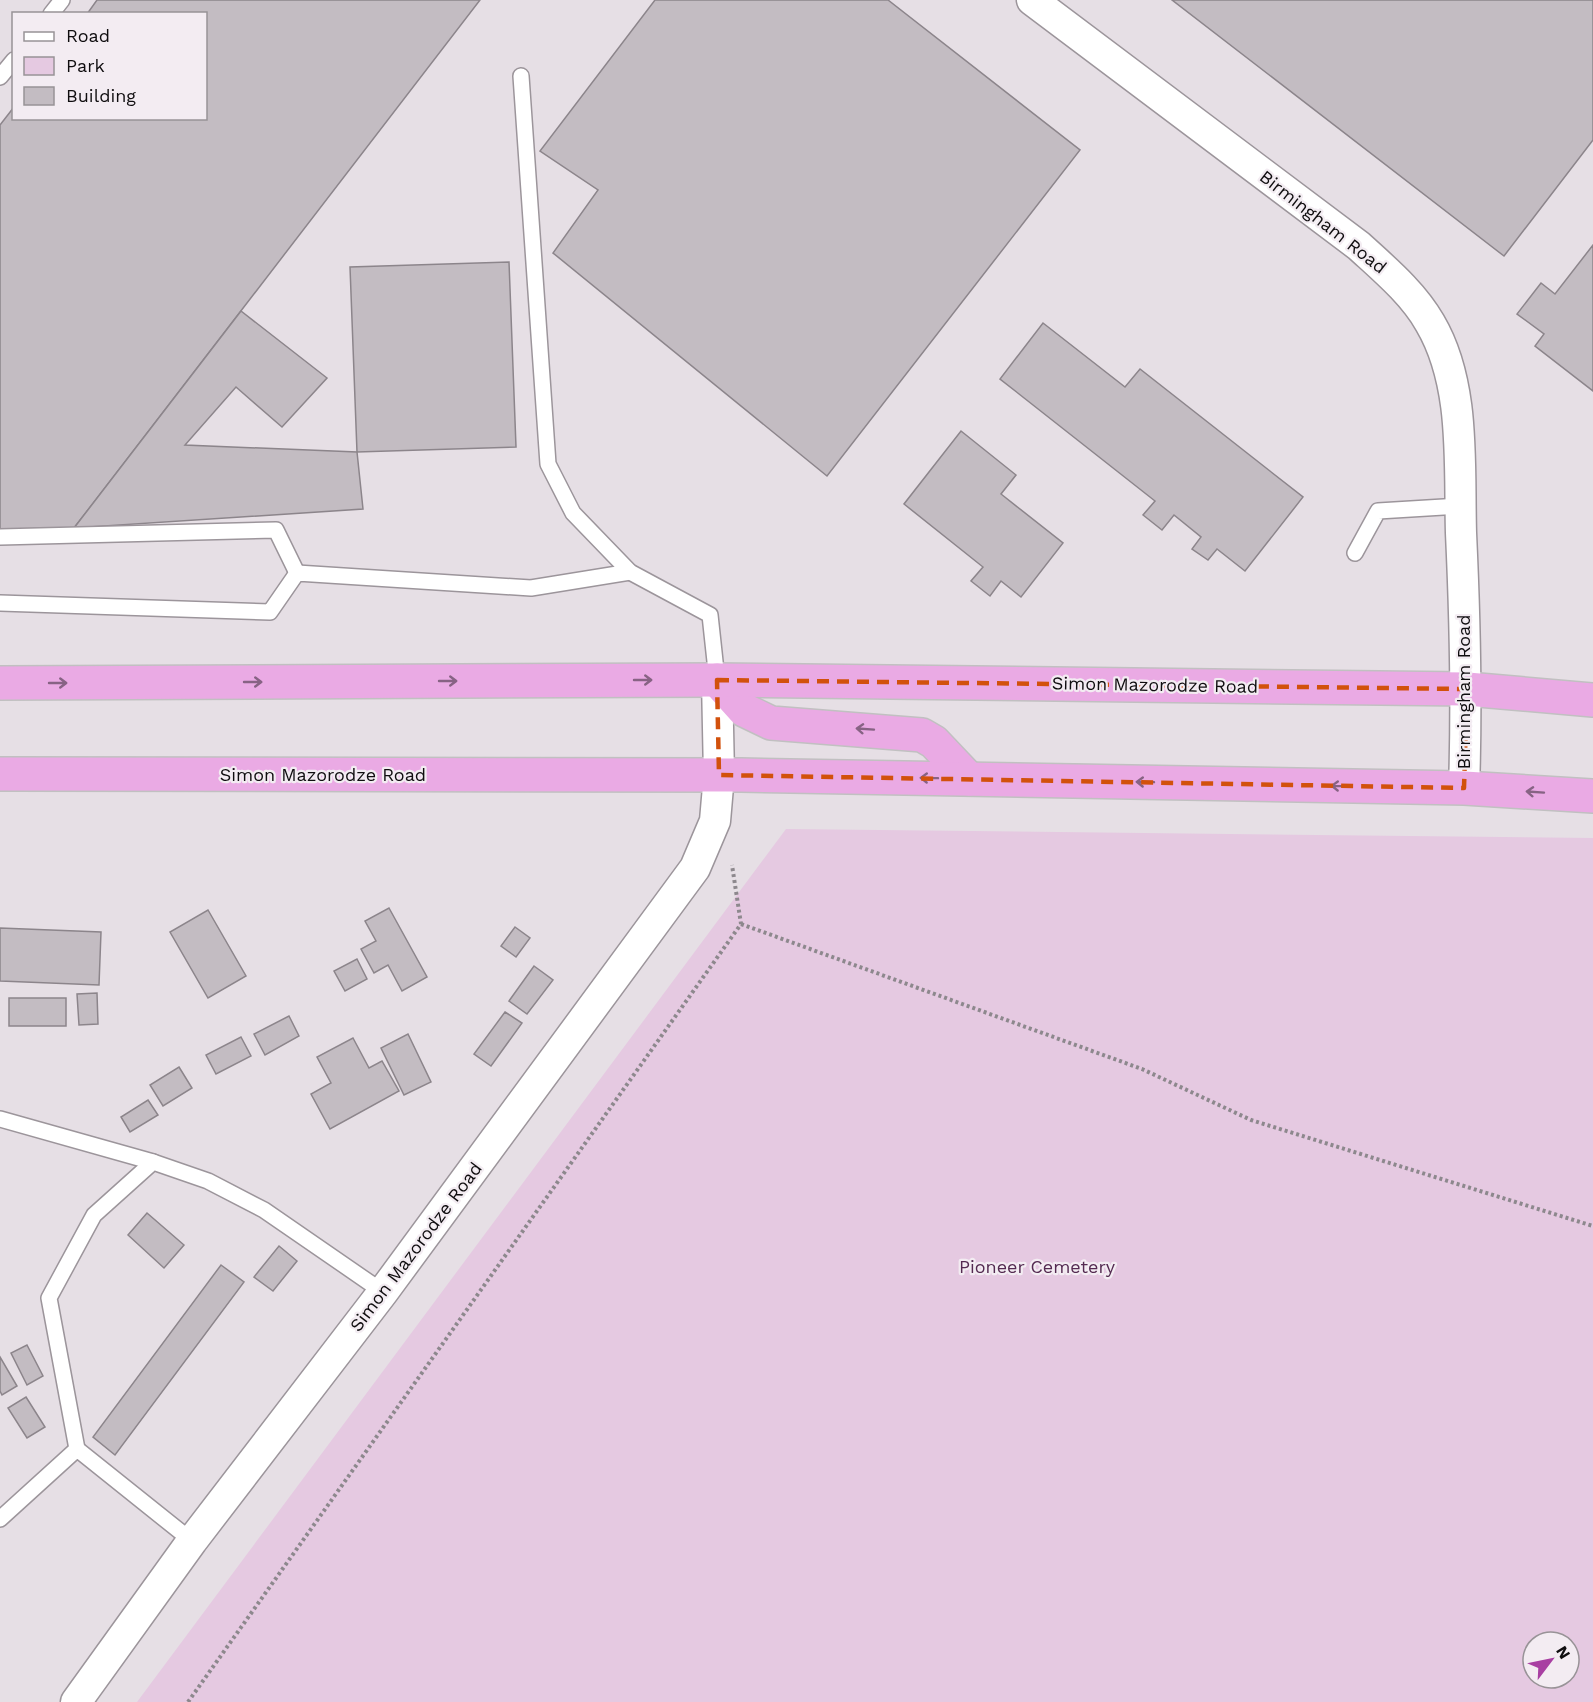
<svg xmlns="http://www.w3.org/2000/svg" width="1593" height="1702" font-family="'Work Sans',sans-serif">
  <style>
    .green { fill: #e5c9e1; fill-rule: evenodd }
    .building { fill: #c3bcc2; stroke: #8c858b; stroke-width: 1.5 }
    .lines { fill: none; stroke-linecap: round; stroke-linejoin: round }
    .service-casing { stroke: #9c959b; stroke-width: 18 }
    .minor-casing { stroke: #9c959b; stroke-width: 33 }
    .trunk-casing { stroke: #c1c0c1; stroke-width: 36 }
    .path { stroke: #8d888d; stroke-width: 4; stroke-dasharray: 3 3; stroke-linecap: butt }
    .service { stroke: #fff; stroke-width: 15 }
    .minor { stroke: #fff; stroke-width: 30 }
    .trunk { stroke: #eaaae4; stroke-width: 33 }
    .oneway { stroke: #876384 }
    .marked { fill: none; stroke: #d2510c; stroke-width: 4.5; stroke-dasharray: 12 8; stroke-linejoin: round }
    .labels { text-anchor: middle; stroke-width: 4.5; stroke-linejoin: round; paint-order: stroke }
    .street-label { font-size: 18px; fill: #0f0d0f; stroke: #f3ecf2 }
    .park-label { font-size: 18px; fill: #542a51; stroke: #f3ecf2 }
  </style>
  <rect width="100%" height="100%" fill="#e6dfe5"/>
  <path class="green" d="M786,829L1593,838V1702H137ZM1533,1642H1569V1678H1533Z"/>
  <g class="building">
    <polygon points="97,0 480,0 74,528 0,529 0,125 14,107 14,118 206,118 206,14 87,14"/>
    <polygon points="888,0 1080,150 827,476 553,253 598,190 540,151 655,0"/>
    <polygon points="1172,0 1593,0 1593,140 1504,256"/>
    <polygon points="1593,245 1593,391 1535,346 1544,334 1517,314 1541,283 1555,294"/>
    <polygon points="509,262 516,447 357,452 350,267"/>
    <polygon points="241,311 327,378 282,427 236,387 185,445 357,452 363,509 74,528"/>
    <polygon points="1043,323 1125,387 1140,369 1303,497 1245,571 1217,549 1208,560 1192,549 1201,537 1174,515 1162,530 1143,515 1155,501 1000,379"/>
    <polygon points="961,431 1016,475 1001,494 1063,543 1021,597 1001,581 990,596 971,581 983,567 904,504"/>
    <polygon points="389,908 427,977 402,991 388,965 374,973 361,949 376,941 365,921"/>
    <polygon points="208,910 246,976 208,998 170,932"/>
    <polygon points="515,927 530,938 516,957 501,946"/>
    <polygon points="0,928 101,932 99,985 0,981"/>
    <polygon points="357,959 367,979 345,991 334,971"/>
    <polygon points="534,966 553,980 527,1014 509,1001"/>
    <polygon points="97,993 98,1024 79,1025 77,994"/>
    <rect x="9" y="998" width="57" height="28"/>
    <polygon points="505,1012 522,1023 491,1066 474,1054"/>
    <polygon points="289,1016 299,1036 265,1055 254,1034"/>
    <polygon points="408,1034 431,1082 404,1095 381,1048"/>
    <polygon points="241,1037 251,1056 216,1074 206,1055"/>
    <polygon points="353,1038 369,1068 382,1061 399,1091 330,1129 311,1094 331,1083 317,1057"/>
    <polygon points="179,1067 192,1088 163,1106 150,1085"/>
    <polygon points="148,1100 158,1115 130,1132 121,1117"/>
    <polygon points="147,1213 184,1245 164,1268 128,1235"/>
    <polygon points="279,1246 297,1261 273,1291 254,1277"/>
    <polygon points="221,1265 244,1282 115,1455 93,1437"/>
    <polygon points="27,1345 43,1376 27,1385 11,1353"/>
    <polygon points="0,1357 17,1386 2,1395 0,1391"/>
    <polygon points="26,1397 45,1427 27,1438 8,1408"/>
  </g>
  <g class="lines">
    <defs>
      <g id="service">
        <polyline points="51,14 62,0"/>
        <polyline points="521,76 548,464 573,513 630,572 710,615 717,680"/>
        <polyline points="0,77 14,60"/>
        <polyline points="0,537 276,530 297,573"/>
        <polyline points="1355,553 1378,511 1460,506"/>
        <polyline points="0,603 270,612 297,573 531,588 630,572"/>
        <polyline points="0,1119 153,1162"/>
        <polyline points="77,1449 49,1298 94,1215 153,1162 208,1181 264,1210 383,1292"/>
        <polyline points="0,1519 77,1449 192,1541"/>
      </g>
      <g id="minor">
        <path d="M1032,0L1359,246C1384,269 1413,293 1430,323C1466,384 1459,464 1461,533C1465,618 1467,702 1464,788"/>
        <polyline points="76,1702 192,1541 383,1292 695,868 715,821 719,775 717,680"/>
      </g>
      <g id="trunk">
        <polyline points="717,680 744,710 771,723 922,735 934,742 969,779"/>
        <polyline points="0,683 717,680 1467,689 1593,700"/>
        <polyline points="0,774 741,775 1464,788 1593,796"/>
      </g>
    </defs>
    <use href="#service" class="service-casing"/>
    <use href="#minor" class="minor-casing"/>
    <use href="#trunk" class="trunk-casing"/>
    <g class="path">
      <polyline points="741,924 1142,1069 1251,1120 1593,1226"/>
      <polyline points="188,1702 741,924 732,865"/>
    </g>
    <use href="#service" class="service"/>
    <use href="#minor" class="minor"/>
    <use href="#trunk" class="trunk"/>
  </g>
  <defs><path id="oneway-shaft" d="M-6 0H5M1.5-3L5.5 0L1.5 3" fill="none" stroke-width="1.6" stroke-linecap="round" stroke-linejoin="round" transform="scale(1.5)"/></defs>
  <g class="oneway">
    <use href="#oneway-shaft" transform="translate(643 680)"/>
    <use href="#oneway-shaft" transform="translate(448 681)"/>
    <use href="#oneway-shaft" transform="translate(253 682)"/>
    <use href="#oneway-shaft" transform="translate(58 683)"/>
    <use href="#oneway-shaft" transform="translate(865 729) rotate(-176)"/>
    <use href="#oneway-shaft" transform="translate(929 778) rotate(-179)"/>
    <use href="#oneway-shaft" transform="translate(1145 782) rotate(-179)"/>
    <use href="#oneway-shaft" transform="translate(1340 786) rotate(-179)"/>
    <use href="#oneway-shaft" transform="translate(1535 792) rotate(-176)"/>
  </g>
  <path class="marked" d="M717,680L1467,689L1464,788L719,775Z"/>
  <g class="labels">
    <g class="street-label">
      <text transform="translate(1323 222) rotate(38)" y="6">Birmingham Road</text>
      <text transform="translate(1155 685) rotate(1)" y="6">Simon Mazorodze Road</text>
      <text transform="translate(1464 692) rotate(-90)" y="6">Birmingham Road</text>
      <text x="323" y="781">Simon Mazorodze Road</text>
      <text transform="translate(416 1247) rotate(-53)" y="6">Simon Mazorodze Road</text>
    </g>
    <g class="park-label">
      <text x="1037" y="1273">Pioneer Cemetery</text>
    </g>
  </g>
  <rect x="12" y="12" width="195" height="108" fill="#f3ecf2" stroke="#989397" stroke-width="1.5"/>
  <rect x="24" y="32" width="30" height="9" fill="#ffffff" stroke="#989397" stroke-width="1.5"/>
  <text x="66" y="42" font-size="18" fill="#0f0d0f">Road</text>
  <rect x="24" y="57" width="30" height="18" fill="#e5c9e1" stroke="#989397" stroke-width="1.5"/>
  <text x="66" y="72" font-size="18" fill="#0f0d0f">Park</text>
  <rect x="24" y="87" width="30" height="18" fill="#c3bcc2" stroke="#989397" stroke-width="1.5"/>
  <text x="66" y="102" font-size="18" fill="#0f0d0f">Building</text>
  <g transform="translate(1551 1660) rotate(58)"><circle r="28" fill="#f3ecf2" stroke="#989397" stroke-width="1.5"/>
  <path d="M0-4.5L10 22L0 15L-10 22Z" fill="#a83fa2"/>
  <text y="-9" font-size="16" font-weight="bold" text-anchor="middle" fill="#0f0d0f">N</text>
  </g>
</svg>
